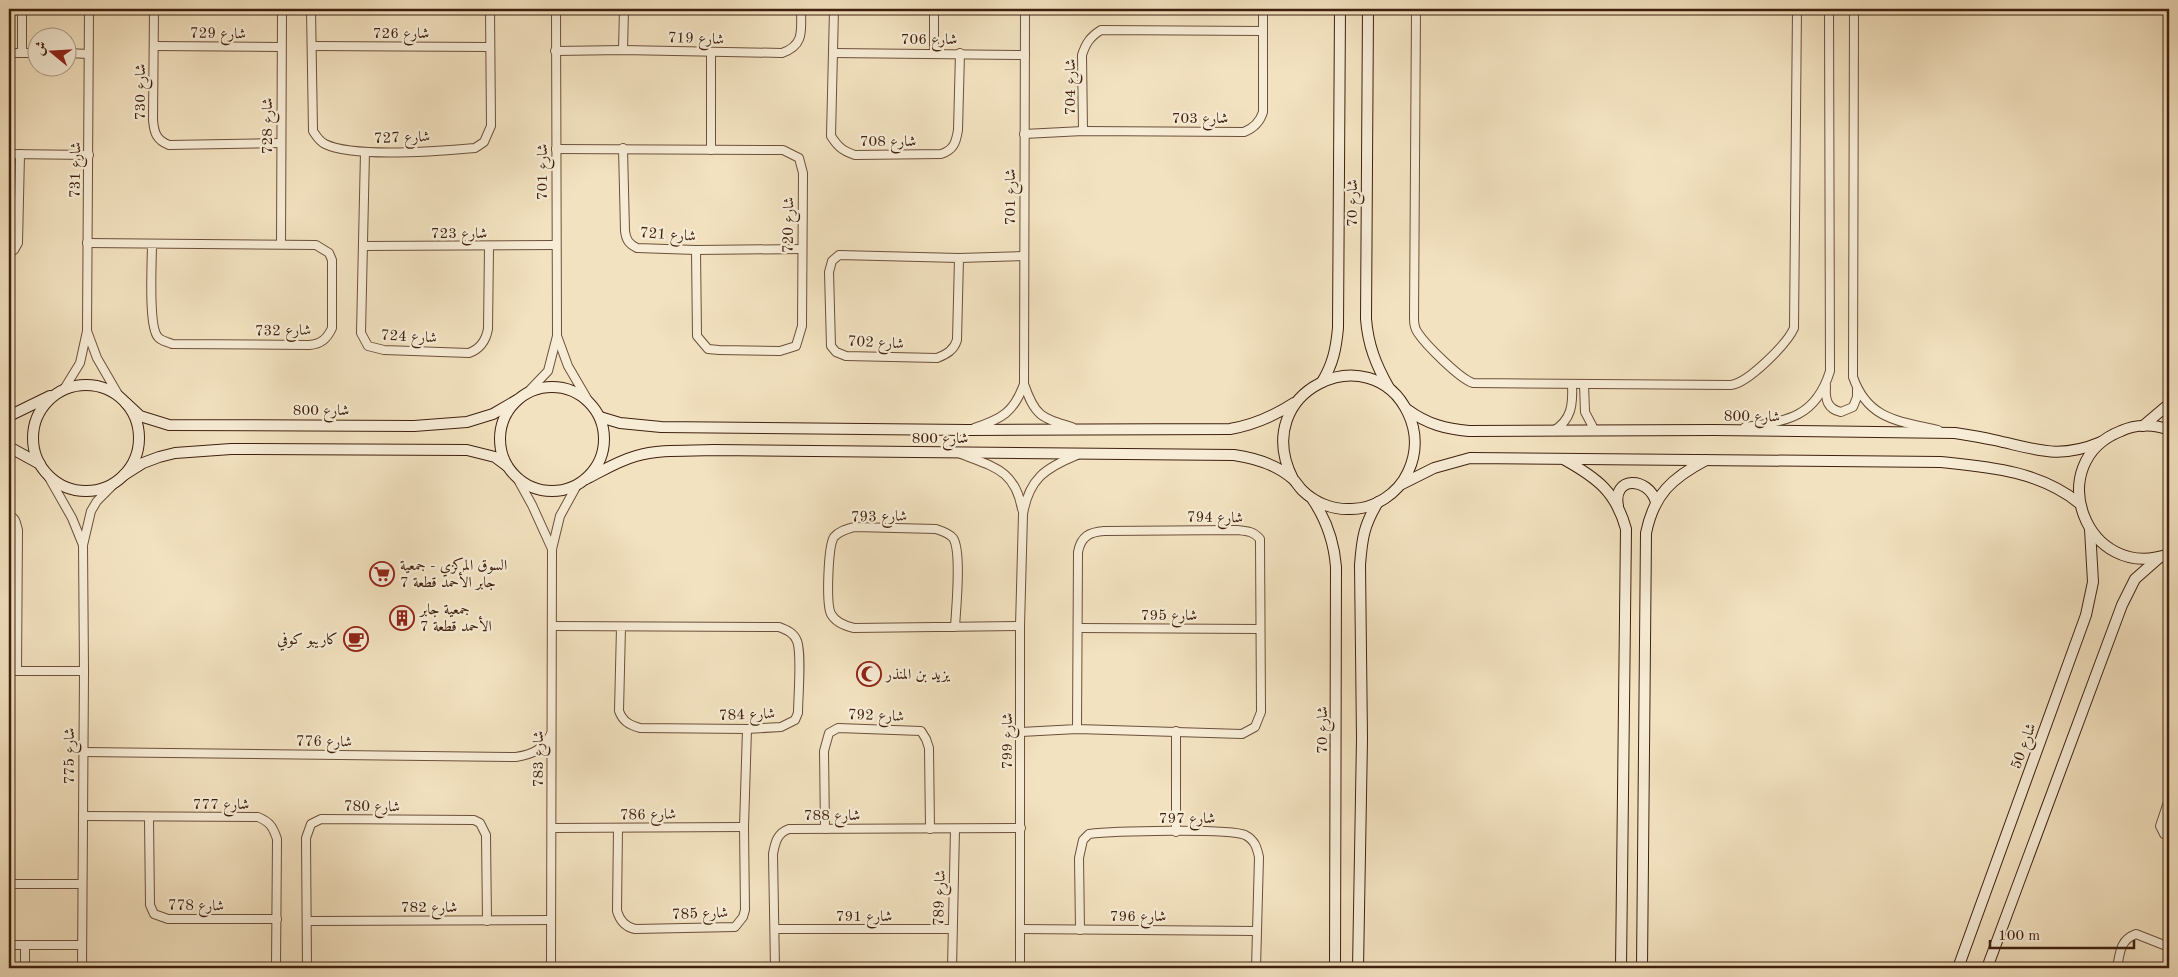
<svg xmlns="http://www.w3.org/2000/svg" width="2178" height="977" font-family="'Old Standard TT',Amiri,serif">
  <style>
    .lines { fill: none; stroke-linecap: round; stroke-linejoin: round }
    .street-casing { stroke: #6c503a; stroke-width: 10 }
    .secondary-casing { stroke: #3f200e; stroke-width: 12 }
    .street { stroke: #f7ecd6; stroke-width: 8 }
    .secondary { stroke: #f7ecd6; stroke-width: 10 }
    .labels { text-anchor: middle; stroke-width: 4.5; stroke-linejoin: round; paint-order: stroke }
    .street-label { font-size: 15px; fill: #3f200e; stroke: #f7ecd6 }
    .poi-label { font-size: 15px; fill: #3f200e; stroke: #f7ecd6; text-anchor: start }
  </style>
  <rect width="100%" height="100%" fill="#f3e2c0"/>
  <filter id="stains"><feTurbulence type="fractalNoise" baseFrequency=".004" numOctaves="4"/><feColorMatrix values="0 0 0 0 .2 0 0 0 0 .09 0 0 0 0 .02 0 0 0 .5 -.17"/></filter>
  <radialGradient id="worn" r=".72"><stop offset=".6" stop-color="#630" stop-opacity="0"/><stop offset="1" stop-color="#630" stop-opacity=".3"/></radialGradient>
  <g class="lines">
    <defs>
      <g id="street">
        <polyline points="22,9 22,53"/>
        <path d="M154,9L153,120C154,132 156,140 169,145L281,143"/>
        <path d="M311,9L313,131C317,137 319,141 325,144C353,158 442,151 475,148L484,142L491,126L490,9"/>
        <path d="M834,9L831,136C838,147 843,151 855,155L941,154C954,150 956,142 958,130L960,53"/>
        <polyline points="934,9 934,53"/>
        <path d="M1025,9L1024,384C1035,416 1041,418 1072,427"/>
        <path d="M1416,9L1414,319C1414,324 1415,329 1418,333C1426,345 1460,379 1473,383L1731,385C1748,383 1787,344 1794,328L1797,9"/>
        <path d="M1854,9L1853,377C1868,420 1899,421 1938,430"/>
        <polyline points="154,46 281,47"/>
        <polyline points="312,46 489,47"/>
        <polyline points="623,50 624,9"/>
        <path d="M555,51L623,50L782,53C805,45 801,30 801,9"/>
        <polyline points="9,53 38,53"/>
        <polyline points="68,53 88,54"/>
        <polyline points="833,53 1025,55"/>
        <path d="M1083,131L1082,55C1086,43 1090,37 1101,30L1262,31"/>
        <path d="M1024,134L1083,131L1244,132C1254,128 1260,122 1263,112V9"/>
        <path d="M623,148L625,231C626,240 629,244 637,248L696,250L802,249"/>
        <polyline points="556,149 783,150 799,158 803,173 802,326 796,346 780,351 719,350 708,349 697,336 696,250"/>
        <polyline points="711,150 711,53"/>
        <path d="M365,152L361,333L368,346L384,350L469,353C480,349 486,340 488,329L489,247"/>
        <polyline points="9,154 89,155"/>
        <path d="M87,243L316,245L329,253L332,260V328C327,339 321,344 309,345L172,344C168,342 161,341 158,337C148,327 152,261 152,244"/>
        <polyline points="281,244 282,9"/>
        <polyline points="363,246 555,245"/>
        <polyline points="9,253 14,250 18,243 20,154"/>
        <path d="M959,258L957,340C954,350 947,354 937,358L846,356L836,352L831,346L829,272L832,261L839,255L959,258L1024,256"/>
        <polyline points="87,331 97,358 119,396"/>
        <polyline points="557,336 568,366 589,402"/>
        <polyline points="1584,384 1585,412 1595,431"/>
        <path d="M1826,386C1825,399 1827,409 1841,412L1853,407L1857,397V390"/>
        <polyline points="64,389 80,363 87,331 89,9"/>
        <polyline points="527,393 548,371 557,336 556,9"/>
        <path d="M1745,427C1788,421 1816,417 1830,371L1829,9"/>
        <path d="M974,428C1002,419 1014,412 1024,384"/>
        <path d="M1553,431C1572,420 1573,404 1572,384"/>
        <path d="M961,454C994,467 1015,470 1022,509"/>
        <polyline points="47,474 72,518 83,545"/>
        <polyline points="516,476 532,505 552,549"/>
        <path d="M9,515C16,518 16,523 18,530L17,671"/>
        <path d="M552,626L779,627C787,630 794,633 797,641C802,653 798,698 798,713L795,720L781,727L747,729L640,728C630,725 623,722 619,711L621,627"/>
        <path d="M955,627C956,609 962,551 953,538C949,533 942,531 936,529L854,527C847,529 839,531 834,537C828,546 826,604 831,614C836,623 845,626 854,628L1020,626"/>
        <polyline points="1079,628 1259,629"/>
        <polyline points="9,671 84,671"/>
        <polyline points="1176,731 1176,832"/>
        <path d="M1021,732L1077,729L1242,734L1255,727L1261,712L1260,539C1253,531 1247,531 1237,530L1104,531C1090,532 1081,536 1078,552L1077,729"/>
        <path d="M83,752L516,757C534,754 543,749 551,734"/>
        <polyline points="2169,799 2160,826 2164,834 2169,837"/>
        <path d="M83,816L258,817C270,822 273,827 277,839L276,968"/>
        <polyline points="149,818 150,905 154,914 168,919 277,919"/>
        <polyline points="552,828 744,827"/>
        <path d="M618,828L617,911C620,921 625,927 635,929L735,927L743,917L745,910L744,827L747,729"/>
        <polyline points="825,829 824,751 829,733 838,728 921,731 926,739 929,748 930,829"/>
        <polyline points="9,884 82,884"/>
        <polyline points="307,921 551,920"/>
        <polyline points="775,929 952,929"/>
        <polyline points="1020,929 1256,931"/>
        <path d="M1080,930L1079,858L1083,840L1089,834C1112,831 1229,828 1245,835C1255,840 1257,848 1259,857L1256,968"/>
        <polyline points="9,945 82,945"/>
        <polyline points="25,968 25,945"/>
        <polyline points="82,968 84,671 83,545 91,511 97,501 115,483"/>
        <polyline points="307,968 306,838 311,824 321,819 474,820 480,823 486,835 487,921"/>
        <polyline points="551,968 552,549 560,516 577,485"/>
        <path d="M775,968L773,854C775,843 777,833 789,829L1021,828"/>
        <polyline points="952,968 955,829"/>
        <path d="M1020,968V626L1023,514C1029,479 1045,468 1077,455"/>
        <path d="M2117,968C2120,952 2120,940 2136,934L2169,947"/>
      </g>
      <g id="secondary">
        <path d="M1368,9L1366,319C1368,345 1376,365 1389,388"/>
        <path d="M1322,382C1333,364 1336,349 1338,328L1340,9"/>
        <circle cx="86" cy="438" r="53"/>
        <circle cx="552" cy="439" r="52"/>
        <polyline points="126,403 140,416 169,425 414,426 467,422 493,414 517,400"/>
        <path d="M1408,410C1427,424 1446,429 1469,431L1714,430L1955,433C1968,435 1981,437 1994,440C2036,449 2058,460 2101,442"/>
        <polyline points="9,416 50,396"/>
        <path d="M600,417L620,423L661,427L968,430L1230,429C1254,425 1274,416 1294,403"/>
        <polyline points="2143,426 2169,404"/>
        <path d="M2169,430C2154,424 2136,424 2121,431C2041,462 2086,584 2169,554"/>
        <polyline points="9,447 40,464"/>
        <path d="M1565,460C1597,478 1616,492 1626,529L1621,968"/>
        <polyline points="124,475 143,463 159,457 175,453 231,449 467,450 495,457 507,466"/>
        <path d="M586,479C602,471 618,461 636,456C660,449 688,451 713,450L1234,455C1255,458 1276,464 1293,479C1296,482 1299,487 1302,490C1315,503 1333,510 1351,509C1374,509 1398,494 1408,472C1417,453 1417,432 1408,413C1371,335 1248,390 1293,479"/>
        <path d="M1402,484L1434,468L1470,458L1941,462C1990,467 2039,471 2079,503"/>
        <path d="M1313,500C1327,521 1334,541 1336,567L1335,968"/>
        <path d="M1618,506C1612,476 1648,476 1656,502"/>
        <path d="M1358,968L1362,739L1360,565C1362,538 1364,525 1378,502"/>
        <path d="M1642,968L1646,533C1654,494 1672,478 1706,460"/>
        <polyline points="1958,968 2086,615 2093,582 2090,529"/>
        <polyline points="1987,968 2122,605 2135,579 2160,557"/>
      </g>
    </defs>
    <use href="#street" class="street-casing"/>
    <use href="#secondary" class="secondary-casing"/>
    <use href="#street" class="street"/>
    <use href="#secondary" class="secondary"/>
  </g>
  <defs>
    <symbol id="supermarket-ring" viewBox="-11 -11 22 22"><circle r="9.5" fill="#f7ecd6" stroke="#8f2418" stroke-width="1.5"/><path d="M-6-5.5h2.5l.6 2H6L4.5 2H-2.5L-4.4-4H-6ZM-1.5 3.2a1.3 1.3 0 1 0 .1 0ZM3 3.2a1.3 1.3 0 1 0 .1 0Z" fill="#8f2418"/></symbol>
    <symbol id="building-ring" viewBox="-11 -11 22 22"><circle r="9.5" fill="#f7ecd6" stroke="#8f2418" stroke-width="1.5"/><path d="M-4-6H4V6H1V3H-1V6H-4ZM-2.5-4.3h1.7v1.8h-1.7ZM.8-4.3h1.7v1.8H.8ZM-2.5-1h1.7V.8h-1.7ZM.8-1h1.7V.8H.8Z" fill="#8f2418"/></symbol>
    <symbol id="cafe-ring" viewBox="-11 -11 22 22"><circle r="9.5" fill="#f7ecd6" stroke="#8f2418" stroke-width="1.5"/><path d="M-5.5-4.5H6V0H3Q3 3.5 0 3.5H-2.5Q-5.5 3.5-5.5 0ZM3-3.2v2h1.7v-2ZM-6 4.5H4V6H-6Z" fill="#8f2418"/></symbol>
    <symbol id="mosque-ring" viewBox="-11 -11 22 22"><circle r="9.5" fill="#f7ecd6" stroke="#8f2418" stroke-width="1.5"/><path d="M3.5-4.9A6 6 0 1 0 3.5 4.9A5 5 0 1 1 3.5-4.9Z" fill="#8f2418"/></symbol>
  </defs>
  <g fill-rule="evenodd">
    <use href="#supermarket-ring" x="368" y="560" width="28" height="28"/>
    <use href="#building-ring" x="388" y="604" width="28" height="28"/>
    <use href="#cafe-ring" x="342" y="625" width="28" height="28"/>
    <use href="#mosque-ring" x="855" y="660" width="28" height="28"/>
  </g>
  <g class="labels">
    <g class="street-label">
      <text transform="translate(218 33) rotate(1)" y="5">شارع 729</text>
      <text x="401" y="38">شارع 726</text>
      <text transform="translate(696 38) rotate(2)" y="5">شارع 719</text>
      <text x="929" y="44">شارع 706</text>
      <text transform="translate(1070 87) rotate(-90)" y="5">شارع 704</text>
      <text transform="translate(140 92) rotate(-90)" y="5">شارع 730</text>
      <text x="1200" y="123">شارع 703</text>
      <text transform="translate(267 126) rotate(-90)" y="5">شارع 728</text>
      <text transform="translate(402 137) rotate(-2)" y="5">شارع 727</text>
      <text x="888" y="146">شارع 708</text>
      <text transform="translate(75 170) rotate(-89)" y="5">شارع 731</text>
      <text transform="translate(542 172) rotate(-90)" y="5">شارع 701</text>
      <text transform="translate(1010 197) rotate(-90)" y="5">شارع 701</text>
      <text transform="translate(1352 203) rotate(-90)" y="5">شارع 70</text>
      <text transform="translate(788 225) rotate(-89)" y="5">شارع 720</text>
      <text x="459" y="238">شارع 723</text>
      <text transform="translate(668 234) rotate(4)" y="5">شارع 721</text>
      <text transform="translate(283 330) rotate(-1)" y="5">شارع 732</text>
      <text transform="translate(409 336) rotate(3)" y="5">شارع 724</text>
      <text transform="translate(876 342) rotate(3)" y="5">شارع 702</text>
      <text x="321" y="415">شارع 800</text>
      <text transform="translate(1752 416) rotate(1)" y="5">شارع 800</text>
      <text x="940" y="443">شارع 800</text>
      <text transform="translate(879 516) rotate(-1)" y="5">شارع 793</text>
      <text transform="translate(1215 517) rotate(1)" y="5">شارع 794</text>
      <text x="1169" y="620">شارع 795</text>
      <text transform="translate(747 714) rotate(-2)" y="5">شارع 784</text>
      <text transform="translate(876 715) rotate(2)" y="5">شارع 792</text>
      <text transform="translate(1322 730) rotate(-90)" y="5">شارع 70</text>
      <text transform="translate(324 741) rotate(1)" y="5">شارع 776</text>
      <text transform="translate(1007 741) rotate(-90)" y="5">شارع 799</text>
      <text transform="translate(2023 746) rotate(-70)" y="5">شارع 50</text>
      <text transform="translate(69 756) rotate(-90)" y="5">شارع 775</text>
      <text transform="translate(538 759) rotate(-90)" y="5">شارع 783</text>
      <text x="221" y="809">شارع 777</text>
      <text transform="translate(372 806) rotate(1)" y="5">شارع 780</text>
      <text transform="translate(648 814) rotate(-1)" y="5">شارع 786</text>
      <text x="832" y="820">شارع 788</text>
      <text x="1187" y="823">شارع 797</text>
      <text transform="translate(939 898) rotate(-88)" y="5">شارع 789</text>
      <text transform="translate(196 905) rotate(1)" y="5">شارع 778</text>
      <text x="429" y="912">شارع 782</text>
      <text transform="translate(700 913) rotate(-2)" y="5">شارع 785</text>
      <text x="864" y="921">شارع 791</text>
      <text x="1138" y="921">شارع 796</text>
    </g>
    <g class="poi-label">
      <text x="400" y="570">السوق المركزي - جمعية<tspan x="400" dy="17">جابر الأحمد قطعة 7</tspan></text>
      <text x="420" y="614">جمعية جابر<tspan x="420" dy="17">الأحمد قطعة 7</tspan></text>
      <text x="338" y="644" text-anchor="end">كاريبو كوفي</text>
      <text x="886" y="679">يزيد بن المنذر</text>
    </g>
  </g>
  <rect width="2178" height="977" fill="none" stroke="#f3e2c0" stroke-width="30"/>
  <rect x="10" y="10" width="2158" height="957" fill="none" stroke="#3f200e" stroke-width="2.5"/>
  <rect x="15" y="15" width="2148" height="947" fill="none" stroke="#3f200e"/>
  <g transform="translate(52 52) rotate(288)"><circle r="24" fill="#f7ecd6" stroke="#ad9a86"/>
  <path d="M0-4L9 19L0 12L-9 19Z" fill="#8f2418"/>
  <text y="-8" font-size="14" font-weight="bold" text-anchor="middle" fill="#3f200e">ش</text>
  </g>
  <path d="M1990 940v8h144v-8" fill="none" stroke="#3f200e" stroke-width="2.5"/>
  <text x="1998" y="940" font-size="15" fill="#3f200e" stroke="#f7ecd6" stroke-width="4" paint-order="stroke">100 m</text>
  <rect width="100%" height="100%" filter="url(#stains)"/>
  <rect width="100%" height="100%" fill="url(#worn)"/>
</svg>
